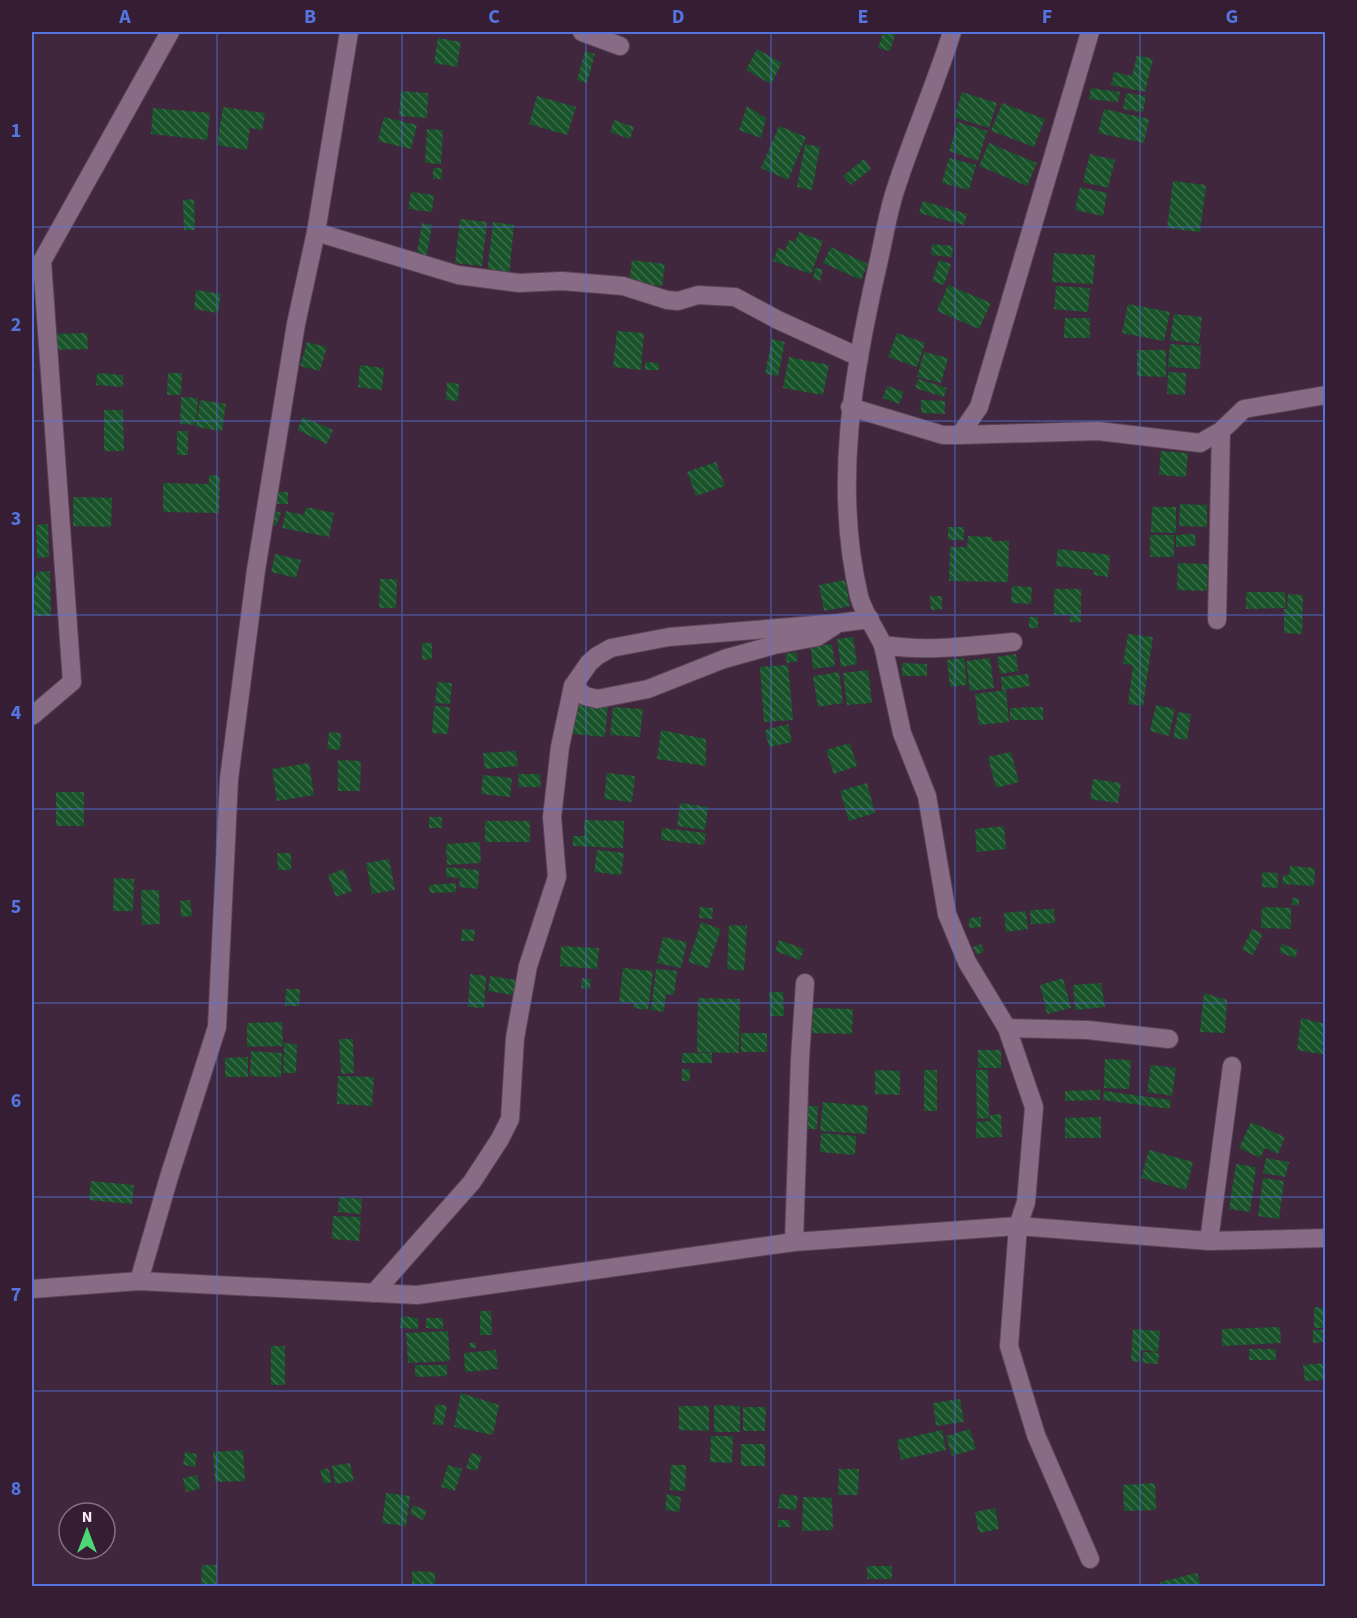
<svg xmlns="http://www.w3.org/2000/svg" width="1357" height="1618" font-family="'Source Sans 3',sans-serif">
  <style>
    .building { fill: url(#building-back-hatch) }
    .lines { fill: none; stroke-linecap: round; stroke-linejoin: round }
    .street-casing { stroke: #594357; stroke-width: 20 }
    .street { stroke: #886b85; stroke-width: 18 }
    .grid { fill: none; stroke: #5474e0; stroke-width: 1.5; stroke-opacity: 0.55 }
    .neatline { fill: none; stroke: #5474e0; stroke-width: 2 }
    .grid-label { font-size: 20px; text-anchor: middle; font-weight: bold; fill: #5474e0 }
  </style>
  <defs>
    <pattern id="building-back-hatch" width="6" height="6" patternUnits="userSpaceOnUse" patternTransform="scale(1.5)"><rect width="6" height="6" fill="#18532a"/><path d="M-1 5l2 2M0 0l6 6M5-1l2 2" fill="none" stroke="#3a6c4a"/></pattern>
  </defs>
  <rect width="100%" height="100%" fill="#40273e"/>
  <g class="building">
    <polygon points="883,32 896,32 890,51 878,48"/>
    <polygon points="438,38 461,42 457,67 434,63"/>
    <polygon points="757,49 782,63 771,84 746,70"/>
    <polygon points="585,51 595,54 587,83 577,80"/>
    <polygon points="1137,55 1153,59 1145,92 1111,85 1114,72 1132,76"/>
    <polygon points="1091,88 1120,92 1118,102 1089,99"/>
    <polygon points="401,91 428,93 427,118 399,116"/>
    <polygon points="962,92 997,103 989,128 954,117"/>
    <polygon points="1126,93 1146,96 1143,112 1123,109"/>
    <polygon points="537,96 576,107 567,135 529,124"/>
    <polygon points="1002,103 1045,119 1034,147 991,131"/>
    <polygon points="747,106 766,118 761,138 739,130"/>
    <polygon points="223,107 265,113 262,130 250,128 247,150 217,145"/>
    <polygon points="153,108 210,113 207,140 151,134"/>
    <polygon points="1104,109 1149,119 1144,143 1098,133"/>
    <polygon points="384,117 417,125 411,149 378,141"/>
    <polygon points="614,120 634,127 630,139 610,132"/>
    <polygon points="958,122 987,131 978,161 949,151"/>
    <polygon points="779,126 806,137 788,180 761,168"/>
    <polygon points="427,129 443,130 441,164 425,163"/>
    <polygon points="989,143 1037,163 1027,186 979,166"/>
    <polygon points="805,144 820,147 812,190 797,187"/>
    <polygon points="1090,154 1115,160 1108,188 1083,182"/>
    <polygon points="949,158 976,165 969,190 942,183"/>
    <polygon points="864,159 871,169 851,185 843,176"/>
    <rect x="433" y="168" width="9" height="11"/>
    <polygon points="1173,181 1206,185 1200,232 1167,228"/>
    <polygon points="1080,187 1107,193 1103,216 1075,210"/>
    <polygon points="411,192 434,195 432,212 408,209"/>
    <polygon points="194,199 195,230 184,230 183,200"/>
    <polygon points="923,201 967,214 964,225 919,213"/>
    <polygon points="460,219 487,222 482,266 455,263"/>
    <polygon points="493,222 514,225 509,277 487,274"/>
    <polygon points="422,223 432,225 426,259 416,258"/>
    <polygon points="799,232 823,241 811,274 773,261 778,248 785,251 789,240 795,242"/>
    <polygon points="932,244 953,246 952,257 931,255"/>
    <polygon points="831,247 868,264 861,280 823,263"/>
    <polygon points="1054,253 1095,255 1093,284 1052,282"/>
    <polygon points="632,260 665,264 662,286 629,283"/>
    <polygon points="939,260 951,264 944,285 932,281"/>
    <polygon points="815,268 823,269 820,281 813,278"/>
    <polygon points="948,285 991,303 979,329 937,311"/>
    <polygon points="1056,286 1090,288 1088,312 1054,309"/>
    <polygon points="196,290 221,294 218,313 194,309"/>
    <polygon points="1128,304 1170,312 1164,341 1122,333"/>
    <polygon points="1174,314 1202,317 1199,344 1170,340"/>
    <polygon points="1065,318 1090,318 1090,338 1064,338"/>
    <polygon points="617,331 644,333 641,370 613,367"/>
    <polygon points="87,333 88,349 47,350 47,334"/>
    <polygon points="897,333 925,343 917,367 888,357"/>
    <polygon points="772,339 785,342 778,376 765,374"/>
    <polygon points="307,342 327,347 320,371 300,366"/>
    <polygon points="1170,344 1201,346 1200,369 1168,367"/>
    <polygon points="1137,350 1166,350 1166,377 1137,376"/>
    <polygon points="924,352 948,358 941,383 917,377"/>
    <polygon points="789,357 829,365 823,395 783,388"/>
    <polygon points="645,362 659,363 659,370 645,370"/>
    <polygon points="360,365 384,368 382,390 358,387"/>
    <polygon points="1168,372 1186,373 1185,395 1167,394"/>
    <polygon points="97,373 123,375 123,387 96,385"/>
    <polygon points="168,373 182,373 181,395 167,395"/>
    <polygon points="918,379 947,388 944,397 915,388"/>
    <polygon points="447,382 459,384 458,401 446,400"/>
    <polygon points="887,386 904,392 899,404 883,398"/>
    <polygon points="181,397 198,398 196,425 180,424"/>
    <polygon points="200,400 226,404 222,431 196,427"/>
    <polygon points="921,400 945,401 945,414 921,413"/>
    <polygon points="104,410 123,410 124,451 104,451"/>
    <polygon points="303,417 333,430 327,444 297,430"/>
    <rect x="177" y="431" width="11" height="24"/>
    <polygon points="1161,451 1188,453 1186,477 1159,475"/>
    <polygon points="716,462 725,486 696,496 687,472"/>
    <polygon points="209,475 220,476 219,513 163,512 163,483 209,484"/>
    <polygon points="268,491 288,492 288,504 268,504"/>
    <polygon points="73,497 112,498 111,527 73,526"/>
    <polygon points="1180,504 1207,505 1207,527 1179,526"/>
    <polygon points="306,507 334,513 329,537 282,528 286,511 304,515"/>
    <polygon points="1152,507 1176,507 1176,533 1151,532"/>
    <polygon points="267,508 281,513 276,526 262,521"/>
    <polygon points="48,524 49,557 37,558 36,525"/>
    <rect x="948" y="527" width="16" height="13"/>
    <polygon points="1195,534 1196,546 1176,547 1176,535"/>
    <rect x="1150" y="535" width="24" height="22"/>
    <polygon points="968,536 992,537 992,541 1009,541 1008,582 949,581 950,547 967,547"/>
    <polygon points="1058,549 1110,555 1108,577 1093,575 1094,570 1056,566"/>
    <polygon points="275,554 301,560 296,578 271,572"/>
    <polygon points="1178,563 1208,564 1207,591 1177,590"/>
    <polygon points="50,571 51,616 32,616 32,578 36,577 36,572"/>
    <polygon points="380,579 397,579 396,608 379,608"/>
    <polygon points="845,580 850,606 824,611 819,585"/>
    <polygon points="1012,586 1032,587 1031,604 1011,603"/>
    <polygon points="1054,589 1081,589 1081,622 1070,622 1070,615 1054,615"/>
    <polygon points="1246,592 1285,592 1286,608 1246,609"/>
    <polygon points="1288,594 1303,595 1302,634 1284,633 1284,609 1287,609"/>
    <polygon points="930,596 942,596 942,609 931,610"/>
    <rect x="1029" y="617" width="9" height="11"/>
    <polygon points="1128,634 1153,637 1143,706 1128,704 1133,665 1123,664"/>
    <polygon points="853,637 857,664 841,667 837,639"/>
    <polygon points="422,643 432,643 432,659 422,660"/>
    <polygon points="832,644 835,666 813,669 811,647"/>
    <polygon points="796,652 798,661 787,663 785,654"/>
    <polygon points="1016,654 1018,671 1000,674 997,657"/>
    <polygon points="964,658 967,685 950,687 947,660"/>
    <polygon points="990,658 994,688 970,691 966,661"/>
    <polygon points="902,663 927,664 927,676 902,676"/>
    <polygon points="788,665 793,720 764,722 760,667"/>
    <polygon points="868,670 872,703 847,705 843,673"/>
    <polygon points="839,672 843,703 818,707 813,676"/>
    <polygon points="1028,674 1030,686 1002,690 1001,677"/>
    <polygon points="437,682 452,683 450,704 435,703"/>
    <polygon points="1006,690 1009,722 979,725 975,694"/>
    <polygon points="576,702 608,704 605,737 573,734"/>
    <polygon points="1156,705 1175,709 1169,736 1150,731"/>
    <polygon points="434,706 450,707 448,734 432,733"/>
    <polygon points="613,707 643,709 640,737 610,735"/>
    <polygon points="1043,707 1043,720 1010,720 1010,708"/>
    <polygon points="1178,712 1191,714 1187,740 1173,738"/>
    <polygon points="788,724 792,742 769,747 765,730"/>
    <polygon points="661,730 706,739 706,766 657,759"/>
    <polygon points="329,732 341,733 340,750 327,749"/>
    <polygon points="850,743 857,766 834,774 826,750"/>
    <polygon points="516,751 518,766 485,769 483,753"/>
    <polygon points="1011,752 1019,782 996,788 988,757"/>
    <polygon points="338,760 361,761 360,791 338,791"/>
    <polygon points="309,763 314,795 277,801 272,769"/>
    <polygon points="607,773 635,776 632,802 604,799"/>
    <polygon points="518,774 540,774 541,787 519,787"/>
    <polygon points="483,775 512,778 510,797 481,794"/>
    <polygon points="1093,779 1121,783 1118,803 1090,799"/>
    <polygon points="867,783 875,813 849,821 840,791"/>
    <rect x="56" y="792" width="28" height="34"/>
    <polygon points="680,803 708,807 705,830 677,826"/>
    <rect x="429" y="817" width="13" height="11"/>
    <polygon points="584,820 624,821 623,848 573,846 573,836 584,836"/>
    <rect x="485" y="821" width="45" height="21"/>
    <polygon points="1004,826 1006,849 977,852 975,829"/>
    <polygon points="662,828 706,833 704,845 661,840"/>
    <polygon points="480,842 481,863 447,865 446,844"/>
    <polygon points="597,850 624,853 621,875 594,872"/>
    <polygon points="277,853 291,853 291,870 278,870"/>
    <polygon points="389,859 395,890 372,894 366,863"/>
    <polygon points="1290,866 1315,868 1314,886 1282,884 1283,875 1289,875"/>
    <polygon points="446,867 479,870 478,889 459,887 460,878 446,877"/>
    <polygon points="344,869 352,891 336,897 328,875"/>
    <polygon points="1262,872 1278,873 1278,888 1262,887"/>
    <polygon points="114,878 134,879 133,911 113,911"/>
    <polygon points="456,883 456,892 430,893 429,885"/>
    <polygon points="141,890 159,890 160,924 142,925"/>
    <rect x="1292" y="898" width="7" height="7"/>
    <polygon points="190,900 192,916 181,917 180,901"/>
    <polygon points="700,907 713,908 712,919 699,918"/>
    <polygon points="1262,907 1291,908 1291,929 1261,928"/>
    <polygon points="1054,909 1055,923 1031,924 1030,910"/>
    <polygon points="1026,911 1028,929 1006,932 1004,913"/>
    <polygon points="981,917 981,927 969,928 969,918"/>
    <polygon points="701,922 721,929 708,968 688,962"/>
    <polygon points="729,925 747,926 744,971 727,969"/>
    <polygon points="462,929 475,930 474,941 461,941"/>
    <polygon points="1252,929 1263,934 1253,955 1242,950"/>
    <polygon points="663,937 687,942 681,968 657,963"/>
    <polygon points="779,940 804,949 800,960 775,951"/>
    <polygon points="981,944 984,951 977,955 973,947"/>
    <polygon points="1282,944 1298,950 1295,958 1279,952"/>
    <polygon points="561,946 599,948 597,969 560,966"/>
    <polygon points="623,968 653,971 648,1010 633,1008 634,1003 619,1002"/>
    <polygon points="656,969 677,971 674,995 666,994 664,1012 651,1010"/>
    <polygon points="470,974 486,976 484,1008 468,1007"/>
    <polygon points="490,976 516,980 514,995 488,991"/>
    <polygon points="582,978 591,979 590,989 581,988"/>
    <polygon points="1063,978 1071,1008 1047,1014 1040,985"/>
    <polygon points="1101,983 1105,1007 1075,1010 1073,985"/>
    <polygon points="286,989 300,989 299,1006 285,1006"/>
    <polygon points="769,992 783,992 784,1016 770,1016"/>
    <polygon points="1204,993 1227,1000 1225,1033 1200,1032"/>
    <polygon points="698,998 740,999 739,1053 697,1052"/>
    <polygon points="813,1008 853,1009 852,1034 812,1033"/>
    <polygon points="1301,1018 1326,1024 1326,1055 1297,1050"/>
    <polygon points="282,1022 283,1046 247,1047 247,1023"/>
    <rect x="741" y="1033" width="26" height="19"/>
    <polygon points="339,1039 353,1039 354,1073 341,1074"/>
    <polygon points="284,1043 297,1044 296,1073 283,1073"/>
    <rect x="978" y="1050" width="23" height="18"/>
    <polygon points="251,1051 282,1053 281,1077 250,1076"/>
    <rect x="682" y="1053" width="30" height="10"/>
    <polygon points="248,1057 248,1077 225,1077 225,1058"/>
    <polygon points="1105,1059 1131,1060 1129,1089 1104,1088"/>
    <polygon points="1151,1065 1176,1068 1172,1096 1147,1092"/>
    <rect x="682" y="1069" width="8" height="12"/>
    <polygon points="875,1070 900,1071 900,1095 875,1094"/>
    <rect x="924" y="1070" width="13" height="41"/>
    <polygon points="976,1070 988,1070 989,1118 977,1119"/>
    <polygon points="338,1076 374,1077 372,1106 337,1104"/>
    <polygon points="1100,1090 1100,1100 1065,1101 1065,1091"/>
    <polygon points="1104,1091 1171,1100 1170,1109 1103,1100"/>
    <polygon points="823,1102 868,1106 866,1134 820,1131"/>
    <polygon points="807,1106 818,1106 817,1129 806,1129"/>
    <polygon points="1001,1114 1002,1137 976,1138 976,1122 990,1121 990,1115"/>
    <polygon points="1101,1117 1101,1138 1065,1138 1065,1118"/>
    <polygon points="1251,1122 1285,1137 1278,1154 1265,1148 1260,1158 1239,1148"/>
    <polygon points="821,1133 856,1136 855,1155 820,1152"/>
    <polygon points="1149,1150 1193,1162 1186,1190 1141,1178"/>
    <polygon points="1266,1158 1289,1162 1285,1177 1263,1173"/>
    <polygon points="1236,1164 1256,1167 1250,1212 1229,1209"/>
    <polygon points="1263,1178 1284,1181 1279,1219 1258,1216"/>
    <polygon points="91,1181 134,1185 132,1204 89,1200"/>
    <polygon points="339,1197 362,1199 361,1214 338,1212"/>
    <polygon points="333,1216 361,1217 359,1241 332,1239"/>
    <polygon points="1314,1307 1326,1308 1326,1328 1314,1328"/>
    <polygon points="480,1311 491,1311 492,1335 480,1335"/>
    <polygon points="401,1316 418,1318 418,1329 400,1328"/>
    <polygon points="426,1318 443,1318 443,1329 426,1328"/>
    <polygon points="1280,1327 1281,1343 1222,1346 1222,1329"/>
    <polygon points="1133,1329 1160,1331 1158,1352 1141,1350 1140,1362 1131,1361"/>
    <polygon points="1313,1330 1326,1330 1326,1342 1313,1343"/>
    <polygon points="448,1331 450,1361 408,1363 406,1333"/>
    <polygon points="469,1343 476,1343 476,1348 470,1348"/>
    <rect x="271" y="1346" width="14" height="39"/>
    <rect x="1249" y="1349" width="27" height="11"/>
    <polygon points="496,1350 498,1369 465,1372 464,1353"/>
    <polygon points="1143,1352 1159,1353 1158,1364 1142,1363"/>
    <polygon points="1326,1363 1326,1380 1305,1381 1303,1365"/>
    <polygon points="415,1365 447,1365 447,1376 415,1377"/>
    <polygon points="461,1393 499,1405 493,1435 454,1427"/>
    <polygon points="960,1399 964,1422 936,1426 933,1403"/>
    <polygon points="436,1404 447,1406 443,1426 433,1424"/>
    <polygon points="714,1405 740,1406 740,1432 714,1432"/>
    <polygon points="679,1406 709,1406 709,1431 679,1430"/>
    <polygon points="743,1407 766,1407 765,1431 743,1431"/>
    <polygon points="970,1429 976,1449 952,1456 946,1436"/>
    <polygon points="942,1430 946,1450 901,1460 897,1440"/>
    <polygon points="711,1436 733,1436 732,1463 710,1462"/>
    <rect x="741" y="1444" width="24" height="22"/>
    <polygon points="243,1450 245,1481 215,1482 213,1452"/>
    <polygon points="185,1452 197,1454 195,1467 183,1465"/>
    <polygon points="471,1453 482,1456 477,1471 466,1468"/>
    <polygon points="350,1463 354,1481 335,1484 332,1466"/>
    <polygon points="448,1465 462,1469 455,1491 441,1487"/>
    <polygon points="671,1465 686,1465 685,1491 670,1490"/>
    <polygon points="328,1468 332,1482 324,1484 320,1470"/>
    <polygon points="839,1469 859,1469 858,1495 838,1495"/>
    <polygon points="197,1475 200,1489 186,1492 183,1478"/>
    <polygon points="1155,1483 1156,1510 1124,1511 1123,1485"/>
    <polygon points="386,1493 410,1496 406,1526 382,1523"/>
    <polygon points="667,1494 681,1497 679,1512 665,1510"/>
    <polygon points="780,1494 798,1496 796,1510 778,1508"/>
    <polygon points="803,1497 832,1498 833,1530 802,1531"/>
    <polygon points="413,1505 427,1511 423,1520 410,1514"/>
    <polygon points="995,1508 999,1529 979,1533 975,1512"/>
    <polygon points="778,1520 789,1520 790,1527 778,1527"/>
    <polygon points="202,1565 217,1565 216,1586 201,1586"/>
    <rect x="867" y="1566" width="25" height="13"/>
    <polygon points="412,1571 435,1572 435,1586 412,1586"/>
    <polygon points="1197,1573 1201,1586 1161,1586 1160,1582"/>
  </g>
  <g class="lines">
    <defs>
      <g id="street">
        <polyline points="582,32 620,46"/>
        <path d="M952,32C936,83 914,133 897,185C888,210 884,238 878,264C853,372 833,486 859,596C863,612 876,630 883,645C927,652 969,646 1013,642"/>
        <polyline points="316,232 458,275 519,283 562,281 623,286 667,300 678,301 698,295 735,297 778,320 859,357"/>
        <polyline points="850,407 943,435 960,435 979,407 1090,32"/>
        <polyline points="960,435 1098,431 1200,443 1221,431 1244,409 1326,395"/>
        <polyline points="1217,620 1221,431"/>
        <polyline points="883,645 902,733 927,796 947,914 967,962 1007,1028 1034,1107 1026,1202 1018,1226 1009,1346 1036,1435 1090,1559"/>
        <polyline points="573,686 585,696 597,699 648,689 724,659 774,645 817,637 834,626"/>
        <polyline points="32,716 72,682 42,261 170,32"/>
        <polyline points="1007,1028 1088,1030 1169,1039"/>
        <polyline points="1209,1241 1232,1066"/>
        <polyline points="794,1242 800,1059 805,983"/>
        <polyline points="139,1281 169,1177 217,1027 229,779 256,570 296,324 316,232 349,32"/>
        <polyline points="32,1289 139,1281 417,1295 794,1242 1018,1226 1209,1241 1326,1238"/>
        <polyline points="374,1293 472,1182 500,1139 510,1119 515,1038 528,966 557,877 552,817 560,747 573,686 589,663 597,656 611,648 669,637 839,623 870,619"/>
      </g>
    </defs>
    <use href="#street" class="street-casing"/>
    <use href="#street" class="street"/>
  </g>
  <path class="grid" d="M217,32V1586M402,32V1586M586,32V1586M771,32V1586M955,32V1586M1140,32V1586M32,227H1326M32,421H1326M32,615H1326M32,809H1326M32,1003H1326M32,1197H1326M32,1391H1326"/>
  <rect width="1357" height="1618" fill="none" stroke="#351e34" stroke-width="66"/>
  <g transform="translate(87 1531)"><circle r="28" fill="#351e34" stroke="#836f82" stroke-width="1.5"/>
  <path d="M0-4.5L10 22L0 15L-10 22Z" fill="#4dd676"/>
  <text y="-9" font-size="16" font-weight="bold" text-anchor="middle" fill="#f9e8f6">N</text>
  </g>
  <rect x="33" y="33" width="1291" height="1552" class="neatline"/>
  <g class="grid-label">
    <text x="125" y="23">A</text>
    <text x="310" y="23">B</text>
    <text x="494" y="23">C</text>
    <text x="678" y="23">D</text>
    <text x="863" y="23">E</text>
    <text x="1047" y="23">F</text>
    <text x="1232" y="23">G</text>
    <text x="16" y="137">1</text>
    <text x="16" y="331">2</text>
    <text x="16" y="525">3</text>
    <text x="16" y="719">4</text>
    <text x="16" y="913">5</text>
    <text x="16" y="1107">6</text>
    <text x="16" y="1301">7</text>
    <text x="16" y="1495">8</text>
  </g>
</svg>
